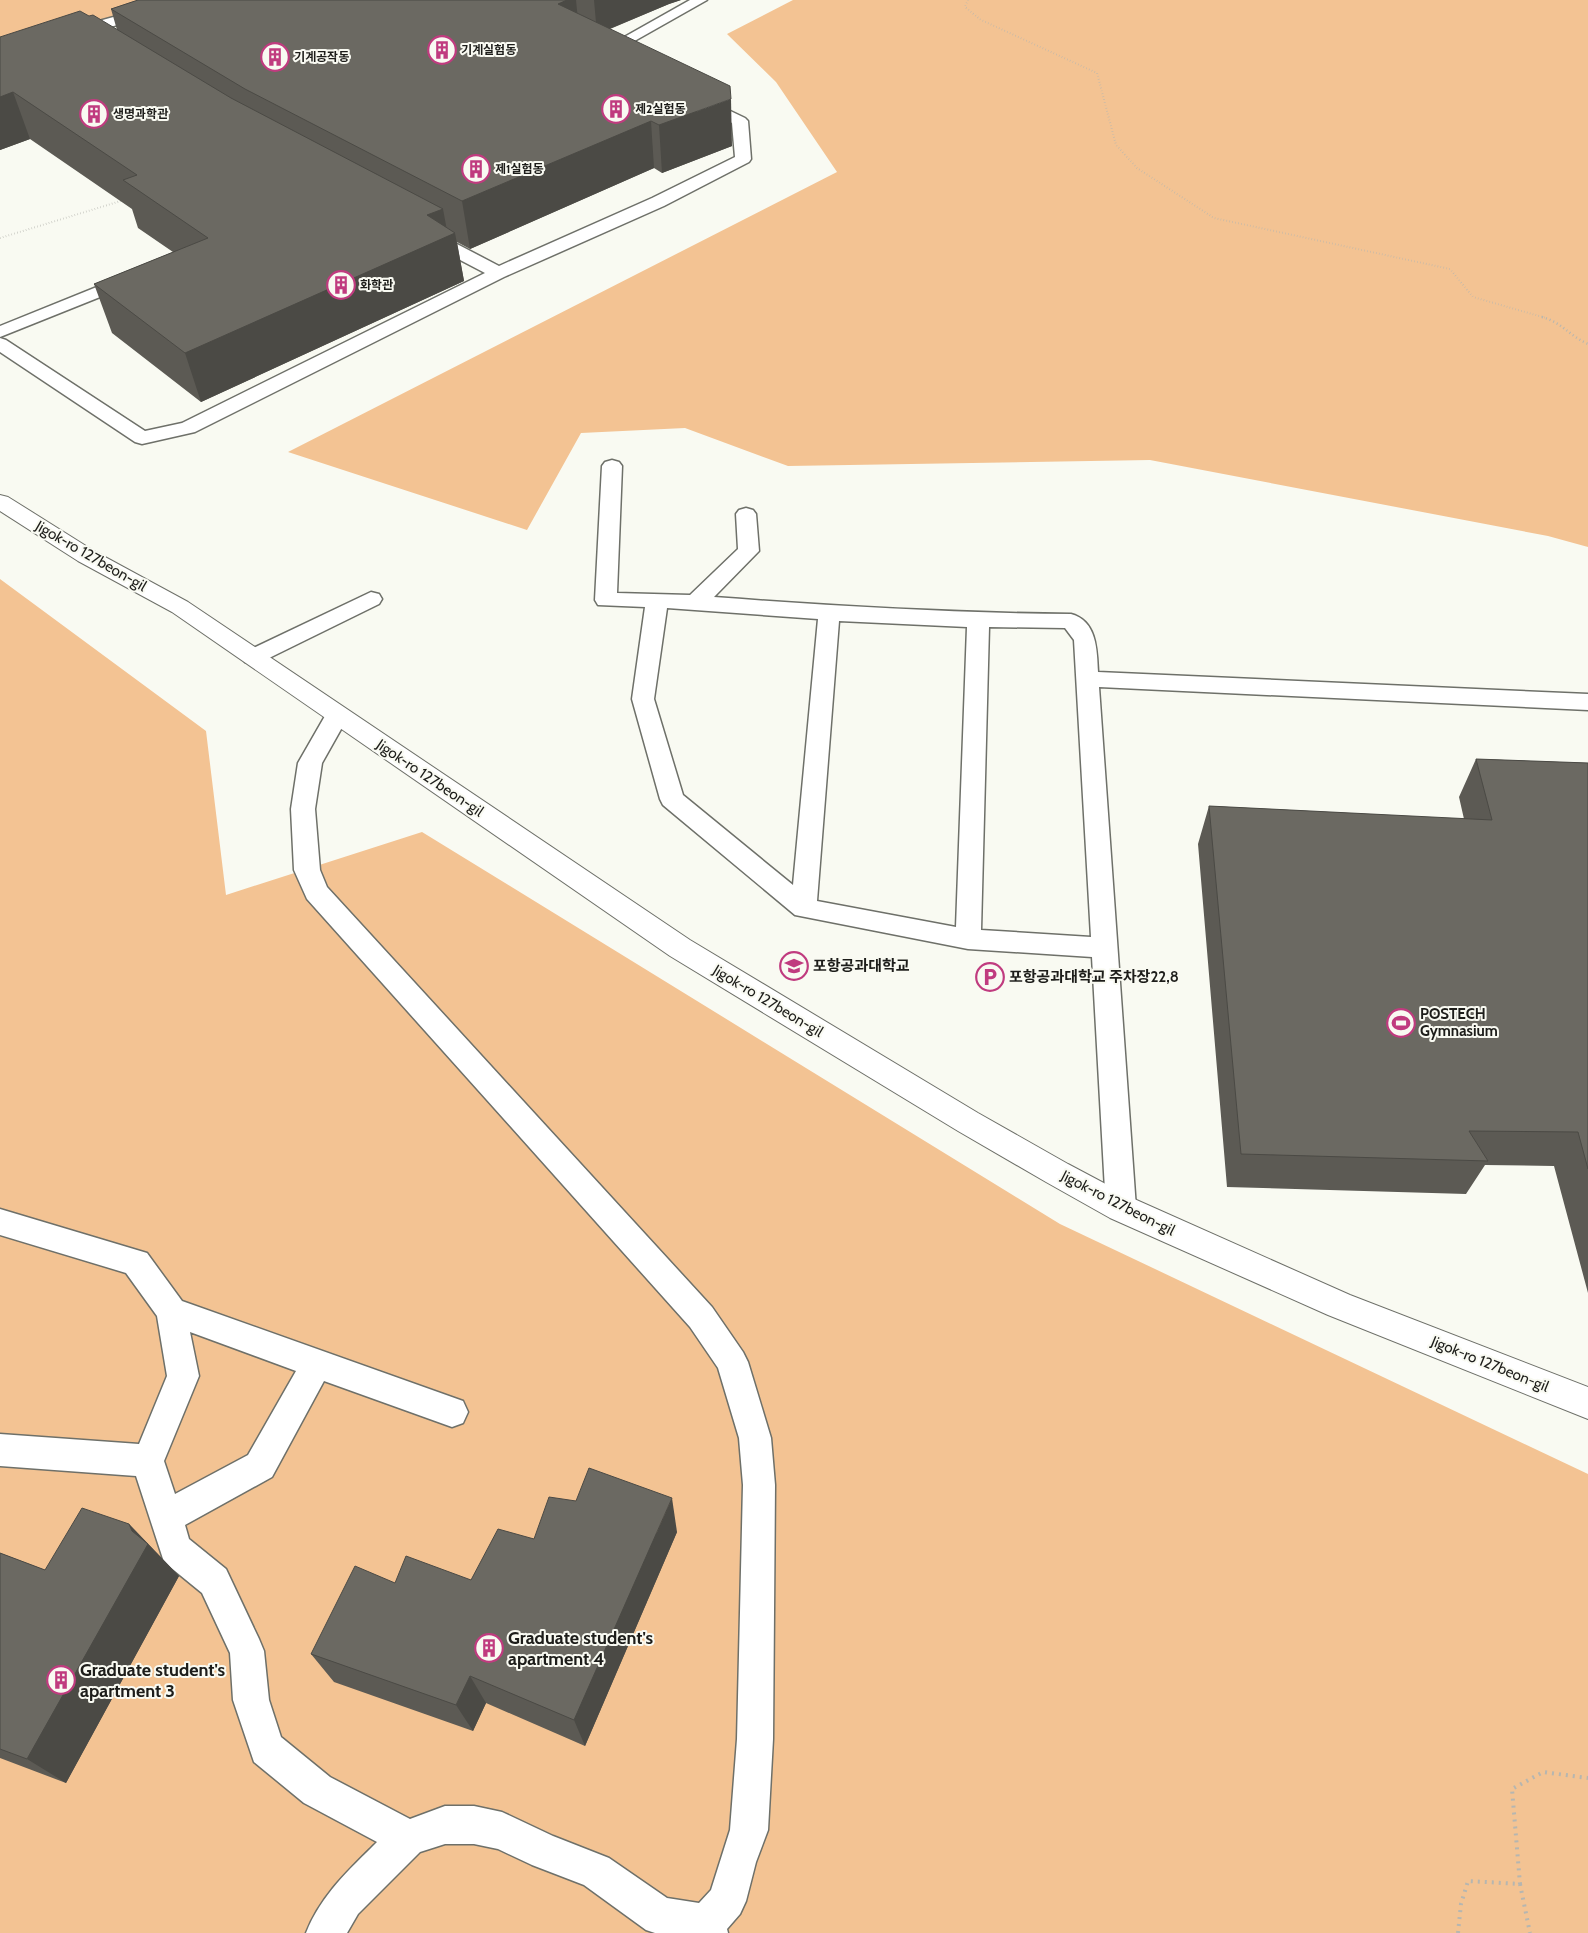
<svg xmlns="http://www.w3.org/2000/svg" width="1588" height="1933" font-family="Cabin,'Noto Sans KR',sans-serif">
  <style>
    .green { fill: #f3c393 }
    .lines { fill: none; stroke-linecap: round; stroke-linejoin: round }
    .lane-casing { stroke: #6e7069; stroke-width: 3 }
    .street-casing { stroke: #6e7069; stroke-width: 2 }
    .path-far2 { stroke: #b6b6b0; stroke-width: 2; stroke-dasharray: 0.5 2.5; stroke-linecap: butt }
    .path-far1 { stroke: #b6b6b0; stroke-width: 2.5; stroke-dasharray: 1 3; stroke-linecap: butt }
    .path { stroke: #b6b6b0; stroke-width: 4; stroke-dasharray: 2 5; stroke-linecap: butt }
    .lane { fill: #fff; fill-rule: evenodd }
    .street { fill: #fff; fill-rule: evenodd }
    .wall { fill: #5c5a54 }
    .shaded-wall { fill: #4b4a45 }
    .building { fill: #6b6962; stroke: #4b4a45 }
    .labels { text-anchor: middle; stroke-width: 4; stroke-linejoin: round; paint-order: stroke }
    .far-poi-label { font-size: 12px; font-weight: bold; fill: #1d1d1a; stroke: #f9faf2; text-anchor: start }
    .street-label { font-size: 15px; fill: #1d1d1a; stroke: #f9faf2 }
    .poi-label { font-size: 15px; font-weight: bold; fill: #1d1d1a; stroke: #f9faf2; text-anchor: start }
    .near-poi-label { font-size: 18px; font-weight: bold; fill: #1d1d1a; stroke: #f9faf2; text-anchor: start }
  </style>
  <rect width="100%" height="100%" fill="#f9faf2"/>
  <g class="green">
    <polygon points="0,0 150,0 75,32 0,52"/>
    <polygon points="793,0 1588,0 1588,547 1548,536 1150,460 788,466 685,428 581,433 527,530 288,452 837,172 776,82 727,34"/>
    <polygon points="0,579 206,731 226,895 422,832 1060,1224 1588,1474 1588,1933 0,1933"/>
  </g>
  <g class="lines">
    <defs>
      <g id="lane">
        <polygon points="175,0 192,0 181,8 80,35 75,36 68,32 70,29"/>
        <polygon points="690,0 707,0 615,52 605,52 603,49"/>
        <polygon points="699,96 745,118 748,121 751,159 749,162 664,206 504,277 195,432 142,444 135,442 0,352 0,338 6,340 145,431 182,423 485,273 422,240 420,236 422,232 434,232 499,266 652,198 735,157 732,123 694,104 691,101 694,98"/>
        <polygon points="129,274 135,275 138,279 135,283 0,337 0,326"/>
        <path d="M612,460L619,462L622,466L617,593L690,595L738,549L736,514L739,510L746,508L753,510L756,514L759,551L714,597C833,606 952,613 1071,614C1097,621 1097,650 1098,672L1588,694V710L1099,687L1136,1208L1131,1217L1121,1221L1111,1217L1106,1208L1092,957L968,949L795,915L663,805L660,799L632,699L645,607L598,605L595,600L602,466L605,462ZM667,608L818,619L793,885L683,795L654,699ZM839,621L967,627L956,927L817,901ZM989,627L1065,628L1074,640L1091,937L981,930Z"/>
        <polygon points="371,592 379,594 382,599 379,604 261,662 253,664 245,662 242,657 245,652"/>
        <path d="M337,707L345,709L349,715L322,763L315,809L320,870L327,887L712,1307L743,1352L748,1362L771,1438L775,1485L773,1739L768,1830L756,1862L746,1901L740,1914L727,1929L728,1933H655L646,1930L584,1885L532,1865L498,1849L474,1844H445L420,1852L358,1914L347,1933H306C321,1895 349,1870 377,1842L304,1803L254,1762L233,1700L230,1653L202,1593L164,1562L136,1476L0,1466V1434L139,1444L167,1376L157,1316L126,1273L0,1235V1209L147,1253L182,1301L463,1401L468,1412L463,1423L452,1427L324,1381L272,1477L185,1525L189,1539L226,1569L259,1639L264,1651L269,1700L281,1737L330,1777L410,1819L445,1806H474L502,1812L553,1836L609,1858L667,1898L699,1903L711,1890L730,1830L737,1739L743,1485L739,1438L718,1368L690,1327L307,899L294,870L291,809L298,763L329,709ZM190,1332L296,1371L248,1455L175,1494L164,1461L199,1376Z"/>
      </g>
      <polygon id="street" points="0,495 8,497 94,551 188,602 690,940 978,1113 1068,1164 1132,1198 1350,1295 1588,1387 1588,1419 1328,1315 1110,1218 1046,1182 958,1131 670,956 172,612 78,561 0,511"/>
    </defs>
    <use href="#lane" class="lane-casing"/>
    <use href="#street" class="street-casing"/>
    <g class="path-far2">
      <polyline points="968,0 965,7 981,20 1097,73 1116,145 1137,168 1214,218 1450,269 1473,297 1546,318"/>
      <polyline points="0,238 124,200"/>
    </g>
    <path class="path-far1" d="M1542,317C1563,323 1568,335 1588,344"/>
    <g class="path">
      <polyline points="1520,1884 1530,1933"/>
      <polyline points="1458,1933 1461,1904 1468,1881 1520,1884 1512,1789 1543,1772 1588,1778"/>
    </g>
    <use href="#lane" class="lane"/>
    <use href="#street" class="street"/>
  </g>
  <g class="wall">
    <polygon points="138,0 681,0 669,4 610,29 732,146 662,173 654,168 470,249 457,242 464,281 201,402 112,333 94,284 173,252 138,228 132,209 30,139 0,150 0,37 117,30 111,9"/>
    <polygon points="1476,759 1588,763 1588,1293 1554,1166 1485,1165 1466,1194 1227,1187 1198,844 1209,806 1464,819 1459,797"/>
    <polygon points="129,1524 179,1576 66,1783 0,1758 0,1553 45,1570"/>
    <polygon points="677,1532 585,1746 486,1703 473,1731 334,1682 311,1654 395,1583 471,1580 534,1539"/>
  </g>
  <g class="shaded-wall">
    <polygon points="567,0 576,0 580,41 558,4"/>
    <polygon points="594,0 681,0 669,4 597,34"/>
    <polygon points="13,92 30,139 0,150 0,97"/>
    <polygon points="731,99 732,146 662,173 659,125"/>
    <polygon points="651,121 654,168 470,249 462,201"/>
    <polygon points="443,209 448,236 455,233 464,281 201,402 185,353 427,215"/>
    <polygon points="672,1498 677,1532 585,1746 574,1720"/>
    <polygon points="129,1524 179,1576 66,1783 27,1759 132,1531"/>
    <polygon points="470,1676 486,1703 473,1731 456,1705"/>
  </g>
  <g class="building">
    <polygon points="138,0 567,0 558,4 730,86 731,99 659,125 651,121 462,201 245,89 111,9"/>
    <polygon points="80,11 89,16 93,15 231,98 443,209 427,215 455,233 185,353 94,284 208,238 123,180 137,175 13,92 0,97 0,37"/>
    <polygon points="1476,759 1588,763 1588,1169 1578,1132 1469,1131 1488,1161 1241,1154 1209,806 1492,820"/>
    <polygon points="589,1468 672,1498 574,1720 470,1676 456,1705 311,1654 355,1566 395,1583 406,1556 471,1580 498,1529 534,1539 549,1497 576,1501"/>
    <polygon points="82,1508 129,1524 132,1531 148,1544 27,1759 0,1749 0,1553 45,1570"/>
  </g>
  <defs>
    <symbol id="building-ring" viewBox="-11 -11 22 22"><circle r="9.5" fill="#f9faf2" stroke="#c03b7f" stroke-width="1.5"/><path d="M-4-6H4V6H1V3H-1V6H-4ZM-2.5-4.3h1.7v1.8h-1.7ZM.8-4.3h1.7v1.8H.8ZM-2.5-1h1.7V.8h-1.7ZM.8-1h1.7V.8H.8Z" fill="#c03b7f"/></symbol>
    <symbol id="university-ring" viewBox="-11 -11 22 22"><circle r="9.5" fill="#f9faf2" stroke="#c03b7f" stroke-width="1.5"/><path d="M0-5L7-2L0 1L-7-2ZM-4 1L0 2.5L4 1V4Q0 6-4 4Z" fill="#c03b7f"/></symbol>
    <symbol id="parking-ring" viewBox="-11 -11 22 22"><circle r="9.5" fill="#f9faf2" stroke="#c03b7f" stroke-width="1.5"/><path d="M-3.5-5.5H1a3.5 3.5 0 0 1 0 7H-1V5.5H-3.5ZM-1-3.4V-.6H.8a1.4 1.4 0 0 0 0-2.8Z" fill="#c03b7f"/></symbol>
    <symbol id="stadium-ring" viewBox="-11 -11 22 22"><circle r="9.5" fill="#f9faf2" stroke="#c03b7f" stroke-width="1.5"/><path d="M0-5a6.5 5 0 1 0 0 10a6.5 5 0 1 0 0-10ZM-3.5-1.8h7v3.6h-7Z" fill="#c03b7f"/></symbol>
  </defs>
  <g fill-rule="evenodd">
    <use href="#building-ring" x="426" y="34" width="32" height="32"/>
    <use href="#building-ring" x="259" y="41" width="32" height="32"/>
    <use href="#building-ring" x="600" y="93" width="32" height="32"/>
    <use href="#building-ring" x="78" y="98" width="32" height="32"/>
    <use href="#building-ring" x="460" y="153" width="32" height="32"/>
    <use href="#building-ring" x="325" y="269" width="32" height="32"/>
    <use href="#university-ring" x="778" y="950" width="32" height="32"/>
    <use href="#parking-ring" x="974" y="961" width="32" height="32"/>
    <use href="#stadium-ring" x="1385" y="1007" width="32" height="32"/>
    <use href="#building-ring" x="473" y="1632" width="32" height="32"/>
    <use href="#building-ring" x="45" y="1664" width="32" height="32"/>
  </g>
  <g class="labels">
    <g class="far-poi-label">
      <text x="461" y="54">기계실험동</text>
      <text x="294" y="61">기계공작동</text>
      <text x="635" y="113">제2실험동</text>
      <text x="113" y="118">생명과학관</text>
      <text x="495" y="173">제1실험동</text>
      <text x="360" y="289">화학관</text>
    </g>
    <g class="street-label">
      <text transform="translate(91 556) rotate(30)" y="5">Jigok-ro 127beon-gil</text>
      <text transform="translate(430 778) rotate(34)" y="5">Jigok-ro 127beon-gil</text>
      <text transform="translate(768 1001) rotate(31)" y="5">Jigok-ro 127beon-gil</text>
      <text transform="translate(1118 1203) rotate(27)" y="5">Jigok-ro 127beon-gil</text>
      <text transform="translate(1490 1364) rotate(22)" y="5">Jigok-ro 127beon-gil</text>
    </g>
    <g class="poi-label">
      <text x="813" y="971">포항공과대학교</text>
      <text x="1009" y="982">포항공과대학교 주차장22,8</text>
      <text x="1420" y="1019">POSTECH<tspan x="1420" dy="17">Gymnasium</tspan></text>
    </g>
    <g class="near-poi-label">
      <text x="508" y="1644">Graduate student's<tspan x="508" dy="21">apartment 4</tspan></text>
      <text x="80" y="1676">Graduate student's<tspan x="80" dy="21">apartment 3</tspan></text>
    </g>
  </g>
</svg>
